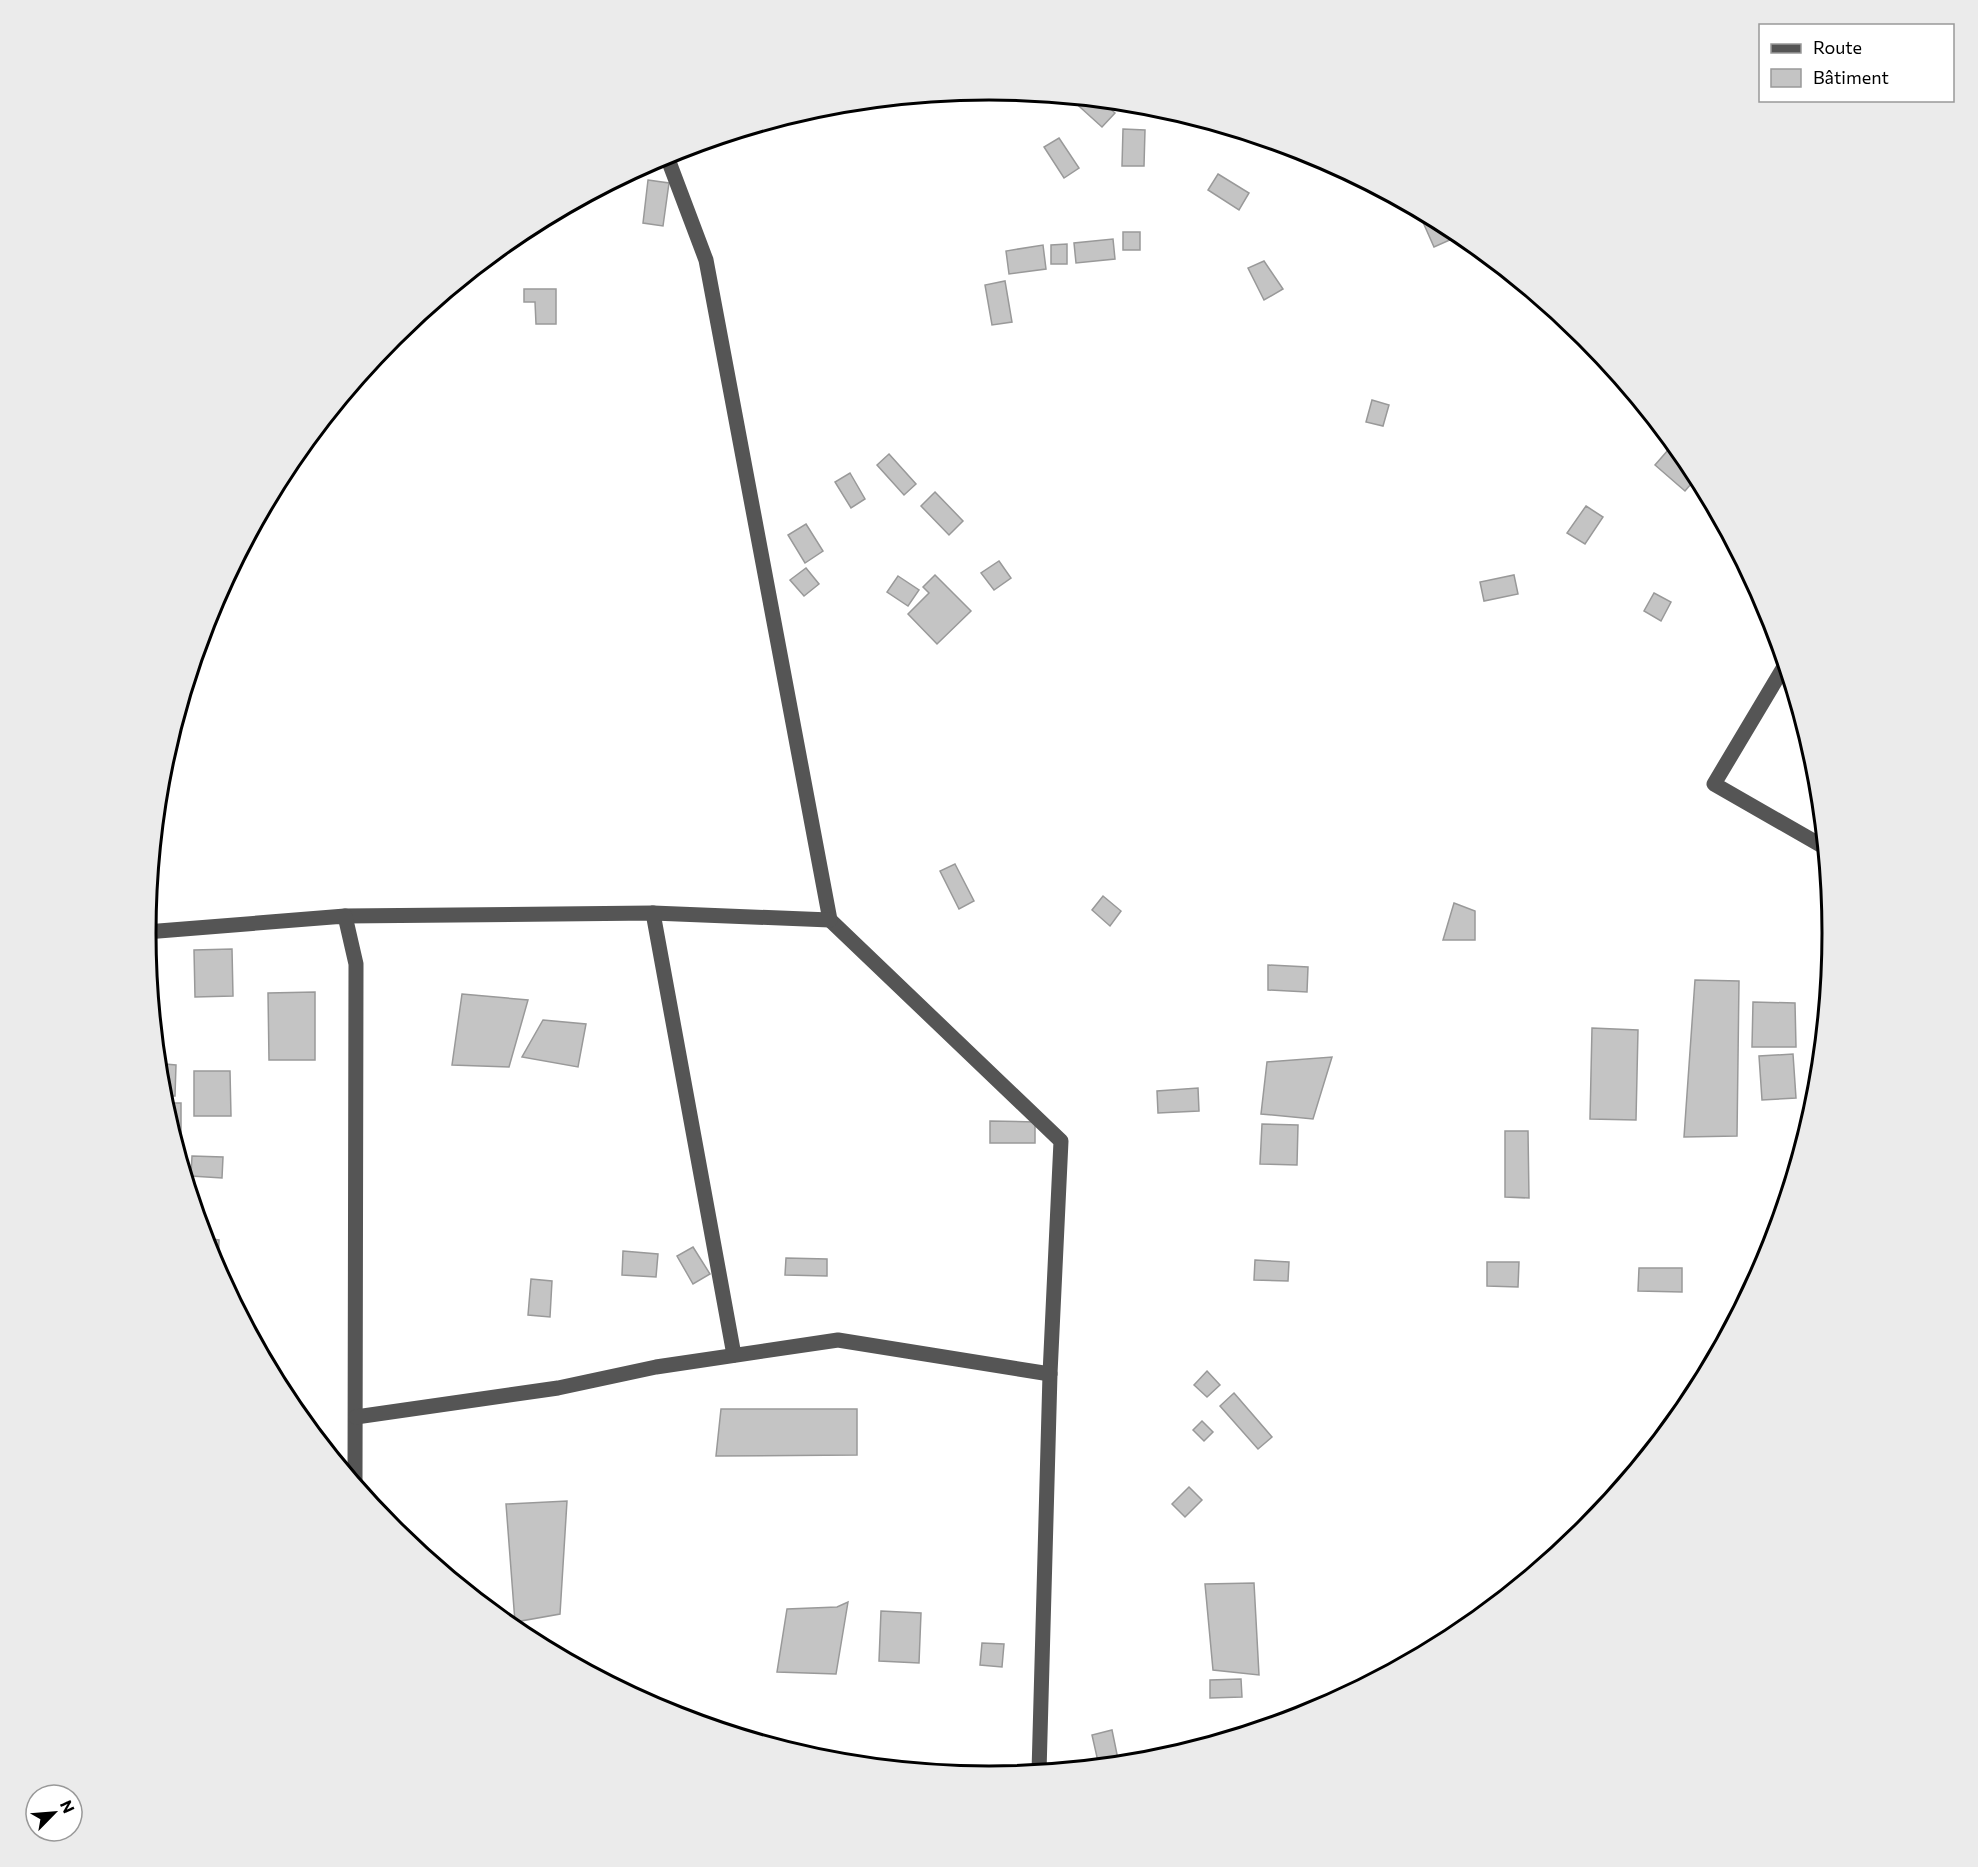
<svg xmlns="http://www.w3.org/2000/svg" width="1978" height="1867" font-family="Commissioner,sans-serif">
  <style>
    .building { fill: #c4c4c4; stroke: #999; stroke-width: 1.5 }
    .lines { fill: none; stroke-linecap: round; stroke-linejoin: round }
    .minor { stroke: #555; stroke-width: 15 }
    .rim { fill: none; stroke: #000; stroke-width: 3 }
  </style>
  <rect width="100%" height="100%" fill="#fff"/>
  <g class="building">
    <polygon points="1071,99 1102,101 1115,113 1102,127"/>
    <polygon points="1123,129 1145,130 1144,166 1122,166"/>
    <polygon points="1059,138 1079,168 1064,178 1044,147"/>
    <polygon points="1218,174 1249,193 1239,210 1208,190"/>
    <polygon points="648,180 669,183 663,226 643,223"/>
    <polygon points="1418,211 1458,232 1461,235 1434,247"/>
    <rect x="1123" y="232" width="17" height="18"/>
    <polygon points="1113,239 1115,259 1076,263 1074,243"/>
    <polygon points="1067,244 1067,264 1051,264 1051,245"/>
    <polygon points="1043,245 1046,269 1009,274 1006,251"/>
    <polygon points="1264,261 1283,289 1264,300 1248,268"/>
    <polygon points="1005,281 1012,322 992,325 985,285"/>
    <polygon points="524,289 556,289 556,324 536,324 535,302 524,302"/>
    <polygon points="1372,400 1389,405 1383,426 1366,422"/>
    <polygon points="1668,450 1697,477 1685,491 1655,465"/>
    <polygon points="889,454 916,484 904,495 877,465"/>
    <polygon points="850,473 865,499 851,508 835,482"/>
    <polygon points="935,492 963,521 949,535 921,506"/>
    <polygon points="1586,506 1603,517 1585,544 1567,533"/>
    <polygon points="806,524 823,551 805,563 788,535"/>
    <polygon points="999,561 1011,578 994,590 981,573"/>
    <polygon points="806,568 819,584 804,596 790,580"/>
    <polygon points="935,575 971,611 937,644 908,614 929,593 923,587"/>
    <polygon points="1514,575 1518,594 1484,601 1480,582"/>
    <polygon points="898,576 919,590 908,606 887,592"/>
    <polygon points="1654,593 1671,602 1661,621 1644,611"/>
    <polygon points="955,864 974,901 959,909 940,871"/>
    <polygon points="1103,896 1121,911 1110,926 1092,910"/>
    <polygon points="1454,903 1475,911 1475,940 1443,940"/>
    <polygon points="232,949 233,996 195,997 194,950"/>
    <polygon points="1268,965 1308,967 1307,992 1268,990"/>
    <polygon points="1695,980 1739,981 1737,1136 1684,1137"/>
    <polygon points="315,992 315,1060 269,1060 268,993"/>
    <polygon points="462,994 528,1000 509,1067 452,1065"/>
    <polygon points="1753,1002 1795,1003 1796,1047 1752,1047"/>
    <polygon points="543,1020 586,1024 578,1067 522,1057"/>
    <polygon points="1592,1028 1638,1030 1636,1120 1590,1119"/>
    <polygon points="1793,1054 1796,1098 1762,1100 1759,1056"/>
    <polygon points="1332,1057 1313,1119 1261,1114 1267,1062"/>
    <polygon points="165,1064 176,1065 175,1096 164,1096"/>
    <polygon points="194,1071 230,1071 231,1116 194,1116"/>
    <polygon points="1198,1088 1199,1111 1158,1113 1157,1091"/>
    <polygon points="163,1103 181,1103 181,1163"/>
    <polygon points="990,1121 1035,1122 1035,1143 990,1143"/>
    <polygon points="1262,1124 1298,1125 1297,1165 1260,1164"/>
    <polygon points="1505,1131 1528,1131 1529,1198 1505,1197"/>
    <polygon points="192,1156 223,1157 222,1178 191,1176"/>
    <polygon points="204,1238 219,1240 218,1273 210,1256"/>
    <polygon points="693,1247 710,1274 693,1284 677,1256"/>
    <polygon points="623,1251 658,1254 656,1277 622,1275"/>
    <polygon points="786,1258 827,1259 827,1276 785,1275"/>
    <polygon points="1255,1260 1289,1262 1288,1281 1254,1280"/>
    <polygon points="1487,1262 1519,1262 1518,1287 1487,1286"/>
    <polygon points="1639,1268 1682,1268 1682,1292 1638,1291"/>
    <polygon points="531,1279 552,1281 550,1317 528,1315"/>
    <polygon points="1207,1371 1220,1385 1207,1397 1194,1385"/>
    <polygon points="1234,1393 1272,1437 1258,1449 1220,1406"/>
    <polygon points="721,1409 857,1409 857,1455 716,1456"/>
    <polygon points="1202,1421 1213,1432 1204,1441 1193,1430"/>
    <polygon points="1189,1487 1202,1500 1185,1517 1172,1504"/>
    <polygon points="567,1501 560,1614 515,1622 506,1504"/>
    <polygon points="1254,1583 1259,1675 1213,1670 1205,1584"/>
    <polygon points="848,1602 836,1674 777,1672 787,1609 837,1607"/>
    <polygon points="881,1611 921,1613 919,1663 879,1661"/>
    <polygon points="982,1643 1004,1644 1002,1667 980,1665"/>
    <polygon points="1241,1679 1242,1697 1210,1698 1210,1680"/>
    <polygon points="1112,1730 1119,1764 1099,1766 1092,1735"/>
  </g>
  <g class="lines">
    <g class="minor">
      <polyline points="666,154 706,260 830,920 1061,1141 1050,1374 1039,1772"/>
      <polyline points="1785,665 1714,784 1824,847"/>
      <polyline points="653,913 734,1355"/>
      <polyline points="345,916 653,913 830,920"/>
      <polyline points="146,932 345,916 356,964 355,1485"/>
      <polyline points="356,1417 558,1388 656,1367 838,1340 1050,1374"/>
    </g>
  </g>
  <path d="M0 0H1978V1867H0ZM156 933a833 833 0 1 1 1666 0a833 833 0 1 1-1666 0Z" fill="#ebebeb" fill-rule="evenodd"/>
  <path class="rim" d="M156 933a833 833 0 1 1 1666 0a833 833 0 1 1-1666 0Z"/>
  <rect x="1759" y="24" width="195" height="78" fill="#ffffff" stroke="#999999" stroke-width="1.5"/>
  <rect x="1771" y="44" width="30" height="9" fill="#555555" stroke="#999999" stroke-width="1.5"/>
  <text x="1813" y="54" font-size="18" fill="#000000">Route</text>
  <rect x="1771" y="69" width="30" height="18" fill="#c4c4c4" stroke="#999999" stroke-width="1.5"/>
  <text x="1813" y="84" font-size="18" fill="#000000">Bâtiment</text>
  <g transform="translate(54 1813) rotate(65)"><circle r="28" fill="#ffffff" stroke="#999999" stroke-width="1.5"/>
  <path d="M0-4.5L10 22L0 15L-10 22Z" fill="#000000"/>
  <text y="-9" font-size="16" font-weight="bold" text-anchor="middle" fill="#000000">N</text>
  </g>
</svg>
